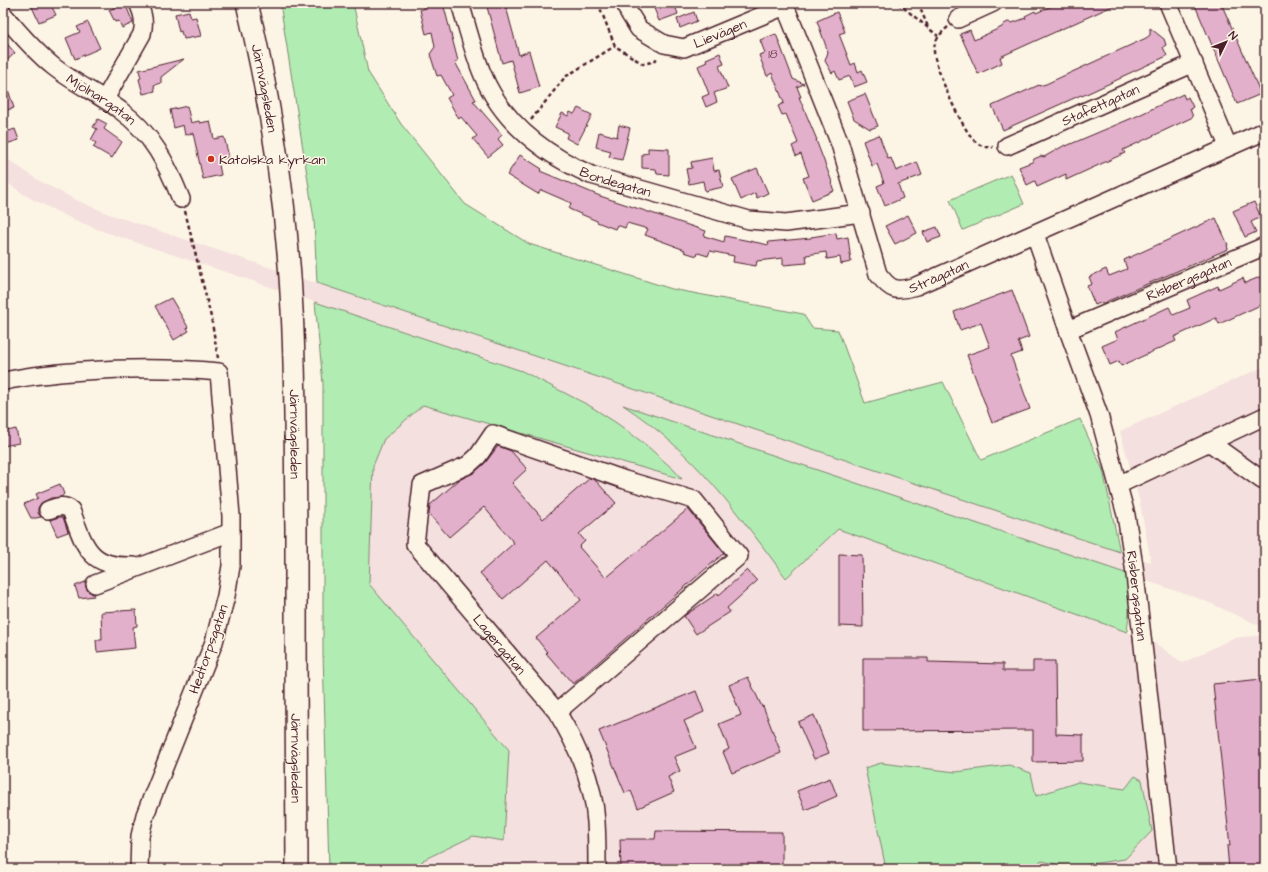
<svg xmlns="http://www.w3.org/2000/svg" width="1268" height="872" font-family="'Architects Daughter',sans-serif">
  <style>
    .built { fill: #f4e0de }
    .green { fill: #b1edb3; stroke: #7e866f }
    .building { fill: #e3b0cc; stroke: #4a1f2b }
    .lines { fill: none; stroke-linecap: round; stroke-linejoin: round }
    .minor-casing { stroke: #4a1f2b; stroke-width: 20 }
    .major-casing { stroke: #4a1f2b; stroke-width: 24 }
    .path { stroke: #4a1f2b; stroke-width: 2.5; stroke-dasharray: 4 3; stroke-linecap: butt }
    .minor { stroke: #fcf5e5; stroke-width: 17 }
    .major { stroke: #fcf5e5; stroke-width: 21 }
    .poi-dot { fill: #c8321e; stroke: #fcf5e5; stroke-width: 1.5 }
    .labels { text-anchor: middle; stroke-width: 3; stroke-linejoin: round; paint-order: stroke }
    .number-label { font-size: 12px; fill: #704353 }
    .street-label { font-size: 14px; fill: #4a1f2b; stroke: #fcf5e5 }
    .poi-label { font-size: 14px; fill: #4a1f2b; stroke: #fcf5e5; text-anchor: start }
  </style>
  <rect width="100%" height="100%" fill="#fcf5e5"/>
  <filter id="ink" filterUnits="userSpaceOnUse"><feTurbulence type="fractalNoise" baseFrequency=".025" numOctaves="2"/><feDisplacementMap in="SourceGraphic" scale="8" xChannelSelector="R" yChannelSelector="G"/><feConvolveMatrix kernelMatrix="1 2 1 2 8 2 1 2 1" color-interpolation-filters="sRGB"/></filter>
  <g filter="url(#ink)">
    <polygon class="built" points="3,156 38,180 76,200 109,214 1151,562 1140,503 1120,431 1265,366 1265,628 1203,600 625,406 659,431 688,457 716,488 748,526 775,562 785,579 838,529 1152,641 1183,663 1233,638 1265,635 1265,869 419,869 423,860 473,836 509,750 369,584 373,466 384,439 423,405 681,478 646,445 618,424 590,406 523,371 102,231 68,217 28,197 3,180"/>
    <g class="green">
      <polygon points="280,3 353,3 368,72 401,124 465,204 529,244 672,289 803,314 812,328 838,330 865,403 943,382 981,460 1080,419 1103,470 1120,552 317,283 314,219"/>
      <polygon points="1011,174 1024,204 963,230 950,200"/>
      <polygon points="315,302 522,371 590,406 618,424 646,445 674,470 682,479 423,405 384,439 373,466 369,584 509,750 504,841 473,836 423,860 419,869 329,869 323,653 323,383"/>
      <path d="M623,405L1131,575L1129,614L1127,632L838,529L786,578C739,514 691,449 623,405Z"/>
      <polygon points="881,763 956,772 1009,765 1031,773 1036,796 1078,782 1125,789 1135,776 1142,780 1152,831 1125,859 1070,867 1042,861 1028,869 886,869 865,768"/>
    </g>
    <g class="building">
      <polygon points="41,3 50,3 56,15 39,22 32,7"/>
      <polygon points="125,3 133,23 122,28 119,21 115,22 109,10"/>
      <polygon points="423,3 443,3 458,61 455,62 476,100 473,101 502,135 498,139 503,145 488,157 473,139 477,136 461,117 459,119 447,98 452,95 441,75 437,76 430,54 435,47 432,32 426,34 420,10 425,8"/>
      <polygon points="486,3 505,3 519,55 529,51 539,87 520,93 511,60 502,63"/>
      <polygon points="652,3 674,3 678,14 659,21"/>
      <polygon points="1058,3 1119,3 1000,57 1002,63 978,74 960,34 970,30 974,40 1002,27 1004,24 1008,22 1012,23 1026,18 1025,16 1035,11 1036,13"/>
      <polygon points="1194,3 1221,3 1261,94 1237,104"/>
      <polygon points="189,11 191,18 196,17 201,36 184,39 183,35 182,35 181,31 179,32 175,14"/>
      <polygon points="694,12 697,21 680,28 677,19"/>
      <polygon points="837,12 845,32 839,34 851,65 855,63 858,72 862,70 867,82 854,87 850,76 839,80 835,71 832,73 825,61 828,52 817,21"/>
      <polygon points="88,22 100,48 75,59 66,38 80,32 77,27"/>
      <polygon points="1150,28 1164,39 1166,45 1163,47 1167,56 1121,77 1121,78 1106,85 1082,96 1081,95 1003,130 992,106 1039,85 1039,86 1046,84 1146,38 1150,35"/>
      <polygon points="776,34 793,79 804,84 797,87 801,97 799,97 817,140 816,140 832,182 831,183 834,191 812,200 803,178 809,176 801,154 796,156 792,146 798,143 786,114 782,115 778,106 784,103 772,73 767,76 759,55 765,53 760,40"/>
      <polygon points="3,39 15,53 3,64"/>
      <polygon points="720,53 724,64 719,66 728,88 714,93 717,102 706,107 702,97 709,94 698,66 707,62 706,59"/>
      <polygon points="184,59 161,77 161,83 154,85 155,91 143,94 139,79 141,78 139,70"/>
      <polygon points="3,80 5,80 14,108 3,111"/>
      <polygon points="865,94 878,126 870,129 854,119 847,101"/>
      <polygon points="1183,94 1185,99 1188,97 1193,107 1190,109 1193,117 1123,150 1125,153 1066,180 1066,174 1037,187 1035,181 1027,185 1019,167 1032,162 1034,159 1041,156 1044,157 1065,145 1066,146 1137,116"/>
      <polygon points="187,106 191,123 199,121 200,123 210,121 214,139 224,137 229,157 218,160 221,175 203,179 193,133 185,135 183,125 174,128 170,110"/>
      <polygon points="578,108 592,115 577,144 566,138 568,133 555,127 562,113 568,116 570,112 574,114"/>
      <polygon points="98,119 107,124 104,129 122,142 112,158 93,147 96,143 91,140 97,129 93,127"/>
      <polygon points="619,125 630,128 622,160 609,157 611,151 596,147 599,132 617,137"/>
      <polygon points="15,129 19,140 6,144 3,133"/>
      <polygon points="879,135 888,159 891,158 896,171 917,162 922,175 898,184 903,198 885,206 877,186 884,183 877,164 872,166 863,141"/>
      <polygon points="648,148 669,149 669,175 657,174 656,169 642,168 642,154 648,153"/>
      <polygon points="520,155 542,169 540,171 600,196 706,231 704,236 724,242 725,236 769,245 768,242 811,238 811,237 836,233 837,239 848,237 851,262 841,264 840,257 827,259 826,252 806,255 807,263 783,265 783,258 757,261 756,266 733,262 734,256 710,251 708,256 698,253 697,256 684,252 685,250 674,246 675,246 645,235 648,229 627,223 625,228 617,225 615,229 597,222 597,221 569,209 571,203 541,190 538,194 507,175"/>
      <polygon points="712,158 714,171 719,170 723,187 705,191 703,181 689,184 686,169 692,168 691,162"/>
      <polygon points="757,168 768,193 757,198 755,193 741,200 732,179"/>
      <polygon points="1254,202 1261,217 1251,222 1256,232 1245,237 1233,211"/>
      <polygon points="908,215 917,233 895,244 885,226"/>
      <polygon points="1216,218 1228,245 1227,245 1228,249 1101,304 1100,303 1095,305 1087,286 1092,284 1089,277 1106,269 1109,276 1127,269 1124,260"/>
      <polygon points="937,227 941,237 927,242 923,232"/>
      <polygon points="1265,275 1265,303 1219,324 1216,318 1174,337 1176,341 1121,366 1119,361 1110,365 1102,346 1118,339 1115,332 1169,307 1173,315 1190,308 1187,300 1218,286 1219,289 1243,278 1245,283"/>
      <polygon points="1012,290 1029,337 1018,341 1022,352 1011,356 1030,409 992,423 967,355 990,347 981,323 960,330 954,312"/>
      <polygon points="171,298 188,327 187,328 189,331 174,340 155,306"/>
      <polygon points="16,429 19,443 3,446 3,432"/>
      <polygon points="498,446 511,451 527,469 512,483 543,519 590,478 596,481 616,503 579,534 585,541 579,547 606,578 688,509 724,553 573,684 546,653 547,652 536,638 581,600 548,560 503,599 480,573 514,543 484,507 449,537 429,514 430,505 459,480 475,472 485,463"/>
      <polygon points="60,484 64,494 61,497 51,498 41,503 38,508 38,513 41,517 36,518 31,518 24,504 38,498 36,494"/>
      <polygon points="59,517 63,517 68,532 57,536 50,520"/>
      <polygon points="839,554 862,555 863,627 839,626"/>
      <polygon points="747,570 757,581 727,608 730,612 696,634 684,616 718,593 719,595"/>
      <polygon points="85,582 86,588 88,591 93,594 94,596 79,598 75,586"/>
      <polygon points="136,610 137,626 133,627 135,648 97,652 96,640 102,640 101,612"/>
      <polygon points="863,658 928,658 928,662 1003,664 1003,671 1033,671 1033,661 1055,661 1056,734 1083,735 1083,761 1033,762 1033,730 863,731"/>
      <polygon points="748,677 762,707 763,706 781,753 732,773 723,752 729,749 719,724 741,715 729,685"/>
      <polygon points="1262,679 1265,712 1265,869 1229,869 1227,846 1230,846 1213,684"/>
      <polygon points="696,691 704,712 684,721 696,748 674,757 680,771 668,777 674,792 638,808 631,791 625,793 599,731"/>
      <polygon points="814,715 829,753 814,759 798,722"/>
      <polygon points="830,778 837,796 805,810 797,791"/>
      <polygon points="656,831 782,832 782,869 621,869 620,839 655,839"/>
    </g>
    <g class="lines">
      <defs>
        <g id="minor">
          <path id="s1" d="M460,3C467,26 473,51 482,73C502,123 544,154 591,175L749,220L786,223L861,213"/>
          <path id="s2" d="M625,3L629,13L639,29L664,44L684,48L785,6"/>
          <path id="s3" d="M784,3L840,144L878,274C891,291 896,292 916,286L1265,131"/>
          <polyline points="1168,3 1228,146"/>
          <path id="s4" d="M3,14C18,32 35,52 54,67C74,83 99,94 120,110C152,133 167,164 181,199"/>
          <polyline points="958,19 993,3"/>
          <path d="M105,99L142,34C145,22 143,14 138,3"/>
          <path id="s5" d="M1007,146L1194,63"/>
          <path id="s6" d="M1035,234L1068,330L1099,415L1126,515L1134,566L1144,654L1168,869"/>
          <path id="s7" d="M1068,330L1265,246"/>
          <path d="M5,381C31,375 57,373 84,371C129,368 174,368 219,372L231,516V566L226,596L214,642L145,815L140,836L139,869"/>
          <polyline points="1209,442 1262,480 1265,479"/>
          <polyline points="1118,485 1265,416"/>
          <path d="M48,510C57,507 63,504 71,510C85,547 89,568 134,566"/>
          <polyline points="95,584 231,532"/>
          <path id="s8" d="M557,712L739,556L694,500L625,480L493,434L478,456L468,465L422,485L415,544L557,712C577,745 594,784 596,822C597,838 597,854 597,869"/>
        </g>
        <g id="major">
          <path id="s9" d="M247,3C271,103 287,207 292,310C296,382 295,455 296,528C296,642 296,755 297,869"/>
        </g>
      </defs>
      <use href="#minor" class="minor-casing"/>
      <use href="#major" class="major-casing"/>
      <g class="path">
        <polyline points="598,3 615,46 643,64 655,61 658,56"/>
        <polyline points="898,3 938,36"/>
        <polyline points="918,3 928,27"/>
        <path d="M948,27C941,33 934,40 934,50C933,65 963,132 976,142C980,146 987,148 993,147"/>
        <polyline points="531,120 565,77 615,46"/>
        <polyline points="185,211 211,317 218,358"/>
      </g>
      <use href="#minor" class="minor"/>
      <use href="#major" class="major"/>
    </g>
  </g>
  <circle class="poi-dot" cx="211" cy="159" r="4"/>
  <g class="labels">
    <g class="number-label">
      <text x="773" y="58">18</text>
    </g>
    <g class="street-label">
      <text dy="5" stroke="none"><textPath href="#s2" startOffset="118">Lievägen</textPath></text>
      <text dy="5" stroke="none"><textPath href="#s9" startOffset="87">Järnvägsleden</textPath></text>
      <text dy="5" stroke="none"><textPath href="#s4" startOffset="131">Mjölnargatan</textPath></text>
      <text dy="5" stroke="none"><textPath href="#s5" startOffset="102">Stafettgatan</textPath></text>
      <text dy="5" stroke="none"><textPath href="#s1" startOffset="252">Bondegatan</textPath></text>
      <text dy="5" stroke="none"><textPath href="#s3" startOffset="356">Strågatan</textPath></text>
      <text dy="5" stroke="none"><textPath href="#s7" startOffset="131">Risbergsgatan</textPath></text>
      <text dy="5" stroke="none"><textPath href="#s9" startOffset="435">Järnvägsleden</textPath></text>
      <text dy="5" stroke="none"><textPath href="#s6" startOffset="377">Risbergsgatan</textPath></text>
      <text dy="5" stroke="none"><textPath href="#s8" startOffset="804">Lagergatan</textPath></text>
      <text transform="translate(208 649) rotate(-71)" y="5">Hedtorpsgatan</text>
      <text dy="5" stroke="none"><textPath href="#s9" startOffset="759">Järnvägsleden</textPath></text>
    </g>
    <g class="poi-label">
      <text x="219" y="164">Katolska kyrkan</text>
    </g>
  </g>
  <rect width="1268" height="872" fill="none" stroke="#fcf5e5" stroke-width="16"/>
  <rect x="8" y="8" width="1252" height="856" fill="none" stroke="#4a1f2b" stroke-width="1.5" filter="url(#ink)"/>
  <g transform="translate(1226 42) rotate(47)" stroke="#fcf5e5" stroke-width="3" paint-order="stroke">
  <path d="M0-3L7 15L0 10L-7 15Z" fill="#4a1f2b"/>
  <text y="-6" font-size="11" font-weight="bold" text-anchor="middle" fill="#4a1f2b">N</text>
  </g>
</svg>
